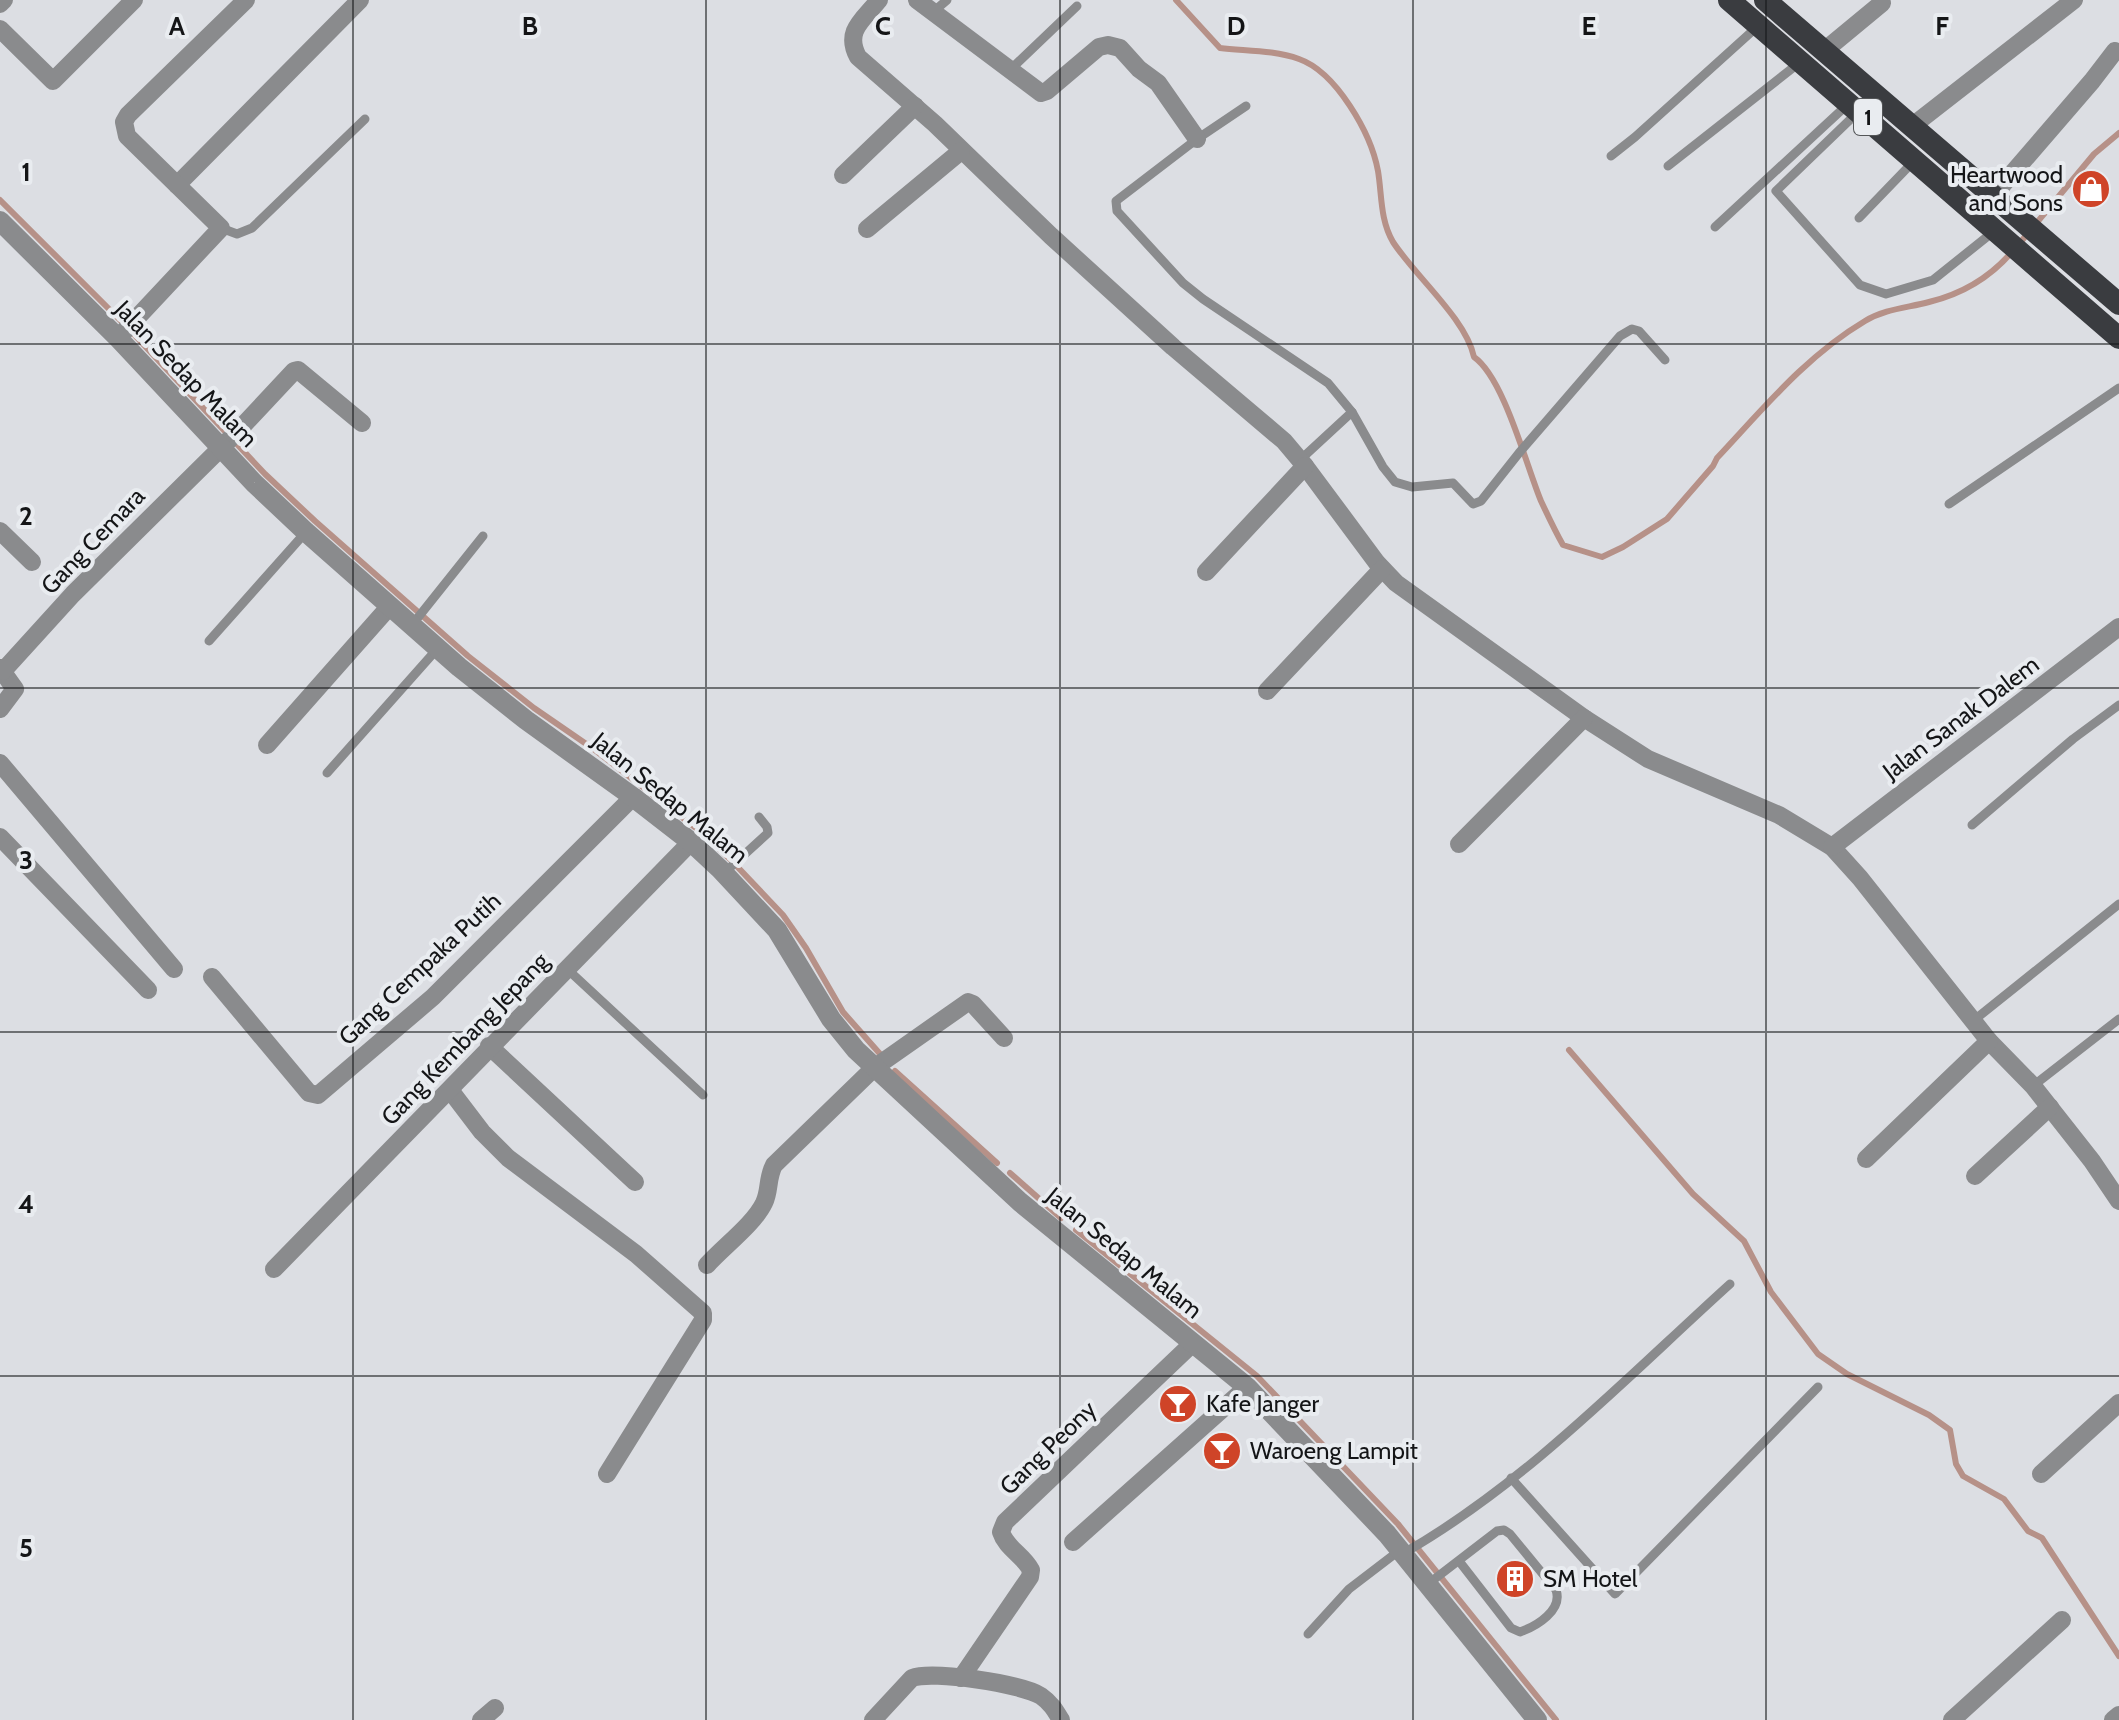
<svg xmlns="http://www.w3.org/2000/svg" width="2119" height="1720" font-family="Cabin,sans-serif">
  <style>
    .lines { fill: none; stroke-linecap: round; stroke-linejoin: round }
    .stream { stroke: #b69188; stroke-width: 6 }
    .service { stroke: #8a8b8d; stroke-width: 9 }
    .minor { stroke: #8a8b8d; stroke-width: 18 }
    .tertiary { stroke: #8a8b8d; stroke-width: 20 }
    .trunk { stroke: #3a3c40; stroke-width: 22 }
    .grid { fill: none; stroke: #141517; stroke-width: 2; stroke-opacity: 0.55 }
    .labels { text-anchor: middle; stroke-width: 8; stroke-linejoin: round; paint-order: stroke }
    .shield { fill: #e9ecf0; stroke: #545658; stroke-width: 2 }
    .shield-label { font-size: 22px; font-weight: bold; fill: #141517 }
    .poi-label { font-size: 24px; fill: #141517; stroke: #e9ecf0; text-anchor: start }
    .street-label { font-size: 24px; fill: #141517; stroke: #e9ecf0 }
    .grid-label { font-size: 26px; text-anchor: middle; font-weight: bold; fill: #141517; stroke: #e9ecf0; stroke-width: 8; stroke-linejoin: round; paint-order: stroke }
  </style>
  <rect width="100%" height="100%" fill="#dcdee3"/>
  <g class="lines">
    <g class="stream">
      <path d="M1176,0L1220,48C1245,51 1274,50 1299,59C1336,72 1371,133 1378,171C1382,195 1380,220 1393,242C1415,276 1466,319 1474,357C1504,378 1526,465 1541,501C1548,516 1555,531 1563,545L1602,557L1623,547L1667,519L1713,466L1717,458C1763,409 1806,356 1865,321C1885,309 1906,308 1929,302C1962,294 1990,277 2011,253"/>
      <polyline points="0,200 128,328 265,474 315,521 468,656 534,708 595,750 700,831 730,859 783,915 806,948 843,1012 881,1055"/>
      <polyline points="2019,244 2094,154 2119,133"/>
      <polyline points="1569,1050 1693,1194 1744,1241 1771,1292 1818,1354 1847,1374 1929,1415 1950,1430 1956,1464 1963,1476 2004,1499 2028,1531 2042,1538 2119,1656"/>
      <polyline points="895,1071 997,1163"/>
      <polyline points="1010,1173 1061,1218"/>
      <polyline points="1076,1230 1257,1376 1398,1524 1556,1720"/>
    </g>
    <g class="service">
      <polyline points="933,12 947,0"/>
      <polyline points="1011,69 1077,6"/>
      <polyline points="1246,106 1197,139 1116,201 1117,211 1183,283 1203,299 1328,383 1352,412 1383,467 1395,482 1412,487 1453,483 1473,504 1481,501 1519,453 1620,336 1632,329 1639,331 1665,360"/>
      <polyline points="1858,112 1776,191 1860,285 1886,294 1933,280 1993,232"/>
      <polyline points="1611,156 1635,137 1758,26"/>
      <polyline points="1668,166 1799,63"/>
      <polyline points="1859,218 1913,162"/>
      <polyline points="1715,227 1847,105"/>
      <polyline points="221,228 237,234 252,228 365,119"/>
      <polyline points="1300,460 1352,412"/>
      <polyline points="1949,504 2119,388"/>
      <polyline points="412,625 483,536"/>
      <polyline points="209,641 305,533"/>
      <polyline points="327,773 438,648"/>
      <polyline points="1972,825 2073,739 2119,705"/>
      <polyline points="724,873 768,833 767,827 759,817"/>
      <polyline points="566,968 703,1095"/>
      <polyline points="1973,1021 2119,904"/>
      <polyline points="2033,1086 2119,1019"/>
      <polyline points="1511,1478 1615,1594 1818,1387"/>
      <path d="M1404,1553C1526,1483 1626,1378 1730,1284"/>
      <path d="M1428,1584L1497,1531L1504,1530L1510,1534L1556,1590C1563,1610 1537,1626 1520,1632L1511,1628L1459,1561"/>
      <polyline points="1308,1634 1349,1589 1400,1550"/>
    </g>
    <g class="minor">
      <path d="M879,0C863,20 844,31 858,57L935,124L1051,236L1173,347L1284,441L1305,466L1377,563L1396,583L1584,718L1648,759L1779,815L1832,847L1860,878L1989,1041L2033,1086L2092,1161L2119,1201"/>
      <polyline points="917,0 1041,93 1047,91 1099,47 1108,45 1120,48 1139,69 1158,83 1197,139"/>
      <polyline points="0,4 4,0"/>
      <polyline points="0,29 53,81 134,0"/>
      <polyline points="1824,51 1882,3"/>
      <polyline points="1911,127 2074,0"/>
      <polyline points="843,175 915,106"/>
      <polyline points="177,185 360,0"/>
      <polyline points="1992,197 2092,81 2115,51"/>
      <polyline points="867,229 961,151"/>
      <polyline points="118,338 221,228 127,136 124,122 128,115 246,0"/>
      <polyline points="0,531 32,562"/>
      <polyline points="1206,572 1305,466"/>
      <polyline points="0,668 15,689 0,709"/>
      <polyline points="3,671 73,594 237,432 294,371 298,370 362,423"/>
      <polyline points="1267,691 1382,569"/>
      <polyline points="267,745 389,607"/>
      <polyline points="0,763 174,969"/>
      <polyline points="0,837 148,990"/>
      <polyline points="1459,844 1584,718"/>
      <polyline points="1832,847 2119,627"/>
      <polyline points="212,977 309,1093 318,1095 433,997 633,797"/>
      <polyline points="489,1046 635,1182"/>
      <polyline points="450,1090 482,1132 508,1158 636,1254 703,1313 703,1320 607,1474"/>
      <polyline points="1866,1159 1989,1041"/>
      <polyline points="1975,1176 2050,1107"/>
      <path d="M707,1265C723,1247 754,1224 764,1203C770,1191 767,1178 774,1165L874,1068L968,1002L973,1004L1004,1038"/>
      <polyline points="274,1269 691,842"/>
      <polyline points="2041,1474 2119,1403"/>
      <polyline points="1073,1542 1247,1387"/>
      <path d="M961,1678L1030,1577L1031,1570C1023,1555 1006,1548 1001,1532L1005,1522L1193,1343"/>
      <polyline points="481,1720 495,1708"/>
      <path d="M873,1720L912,1678C932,1670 1022,1684 1041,1696C1051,1703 1055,1710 1061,1720"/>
      <polyline points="1952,1720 2062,1620"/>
      <polyline points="2113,1720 2119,1715"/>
    </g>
    <polyline class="tertiary" points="0,221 118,338 254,483 306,532 459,667 526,720 633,797 691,842 720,869 777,930 831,1019 856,1050 1020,1202 1247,1387 1387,1534 1537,1720"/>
    <g class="trunk">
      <polyline points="1729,0 2119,338"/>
      <polyline points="1765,0 2119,304"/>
    </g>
  </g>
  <path class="grid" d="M353,0V1720M706,0V1720M1060,0V1720M1413,0V1720M1766,0V1720M0,344H2119M0,688H2119M0,1032H2119M0,1376H2119"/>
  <defs>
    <symbol id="shop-disc" viewBox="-11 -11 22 22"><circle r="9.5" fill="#cf4428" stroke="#e9ecf0"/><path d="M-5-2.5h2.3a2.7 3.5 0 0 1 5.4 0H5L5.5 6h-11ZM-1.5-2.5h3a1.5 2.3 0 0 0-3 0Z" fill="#fff"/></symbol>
    <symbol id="bar-disc" viewBox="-11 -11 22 22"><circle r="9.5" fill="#cf4428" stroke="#e9ecf0"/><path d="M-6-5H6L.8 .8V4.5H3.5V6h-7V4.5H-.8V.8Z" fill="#fff"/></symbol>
    <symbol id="building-disc" viewBox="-11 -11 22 22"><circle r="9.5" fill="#cf4428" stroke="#e9ecf0"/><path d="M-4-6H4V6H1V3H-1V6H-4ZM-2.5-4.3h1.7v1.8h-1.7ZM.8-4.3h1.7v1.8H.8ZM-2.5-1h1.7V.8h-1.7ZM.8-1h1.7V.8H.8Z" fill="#fff"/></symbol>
  </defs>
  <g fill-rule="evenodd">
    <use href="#shop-disc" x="2069" y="167" width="44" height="44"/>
    <use href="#bar-disc" x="1156" y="1382" width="44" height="44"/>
    <use href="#bar-disc" x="1200" y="1429" width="44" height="44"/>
    <use href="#building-disc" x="1493" y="1557" width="44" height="44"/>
  </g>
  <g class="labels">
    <rect class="shield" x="1854" y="99" width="28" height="36" rx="6"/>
    <g class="shield-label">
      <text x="1868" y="125">1</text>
    </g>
    <g class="poi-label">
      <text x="2063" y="183" text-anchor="end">Heartwood<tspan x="2063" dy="28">and Sons</tspan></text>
      <text x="1206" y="1412">Kafe Janger</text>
      <text x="1250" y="1459">Waroeng Lampit</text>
      <text x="1543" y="1587">SM Hotel</text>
    </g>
    <g class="street-label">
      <text transform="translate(186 374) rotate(46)" y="8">Jalan Sedap Malam</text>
      <text transform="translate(93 541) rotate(-46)" y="8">Gang Cemara</text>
      <text transform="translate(1961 718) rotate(-37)" y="8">Jalan Sanak Dalem</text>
      <text transform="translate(670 798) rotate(39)" y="8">Jalan Sedap Malam</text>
      <text transform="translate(420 969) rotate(-43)" y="8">Gang Cempaka Putih</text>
      <text transform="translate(465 1039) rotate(-46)" y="8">Gang Kembang Jepang</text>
      <text transform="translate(1124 1253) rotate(39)" y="8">Jalan Sedap Malam</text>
      <text transform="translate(1048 1448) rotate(-44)" y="8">Gang Peony</text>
    </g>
  </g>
  <g class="grid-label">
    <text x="177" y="35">A</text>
    <text x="530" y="35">B</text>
    <text x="883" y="35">C</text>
    <text x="1236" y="35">D</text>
    <text x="1589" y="35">E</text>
    <text x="1942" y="35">F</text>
    <text x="26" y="181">1</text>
    <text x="26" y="525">2</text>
    <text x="26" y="869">3</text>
    <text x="26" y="1213">4</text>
    <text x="26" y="1557">5</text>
  </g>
</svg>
